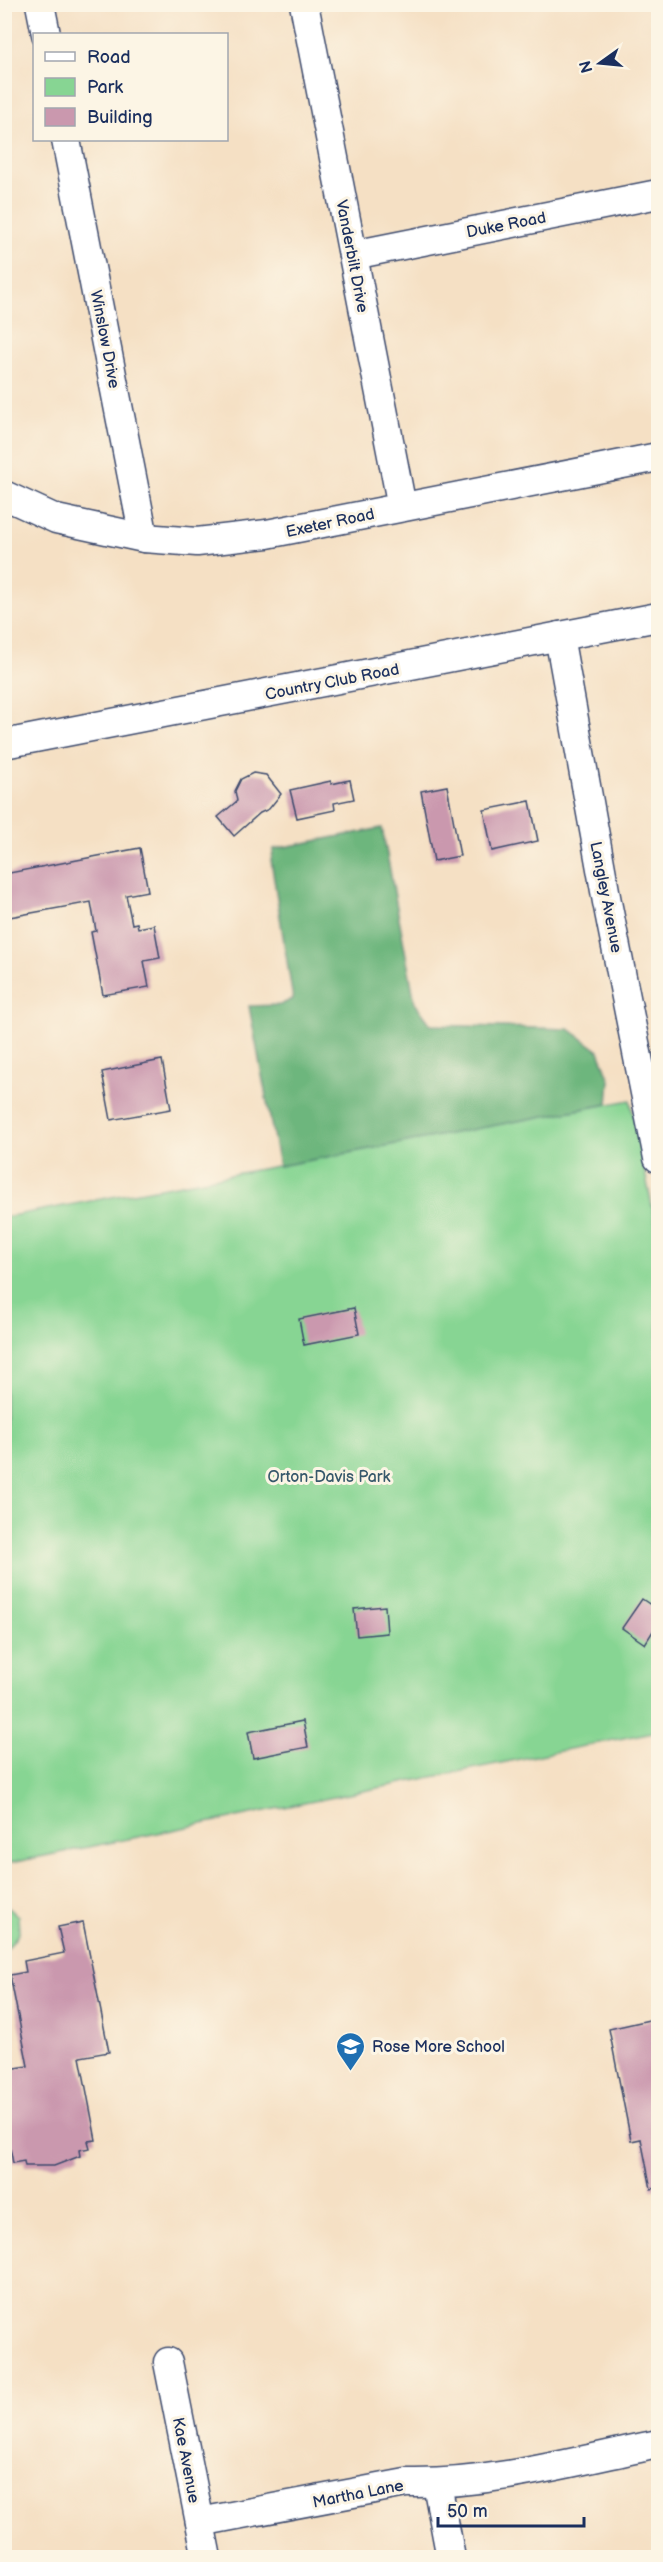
<svg xmlns="http://www.w3.org/2000/svg" width="663" height="2562" font-family="'Balsamiq Sans',sans-serif">
  <style>
    .green { fill: #87d593; stroke: #518278; stroke-width: 1.5 }
    .forest { fill: #6db67d; stroke: #44726e; stroke-width: 1.5 }
    .building { fill: #ca98ae }
    .lines { fill: none; stroke-linecap: round; stroke-linejoin: round }
    .minor-casing { stroke: #3c4a6d; stroke-width: 31 }
    .minor { stroke: #fff; stroke-width: 28 }
    .labels { text-anchor: middle; stroke-width: 6; stroke-linejoin: round; paint-order: stroke }
    .street-label { font-size: 16px; fill: #1b2f5e; stroke: #fcf5e5 }
    .park-label { font-size: 16px; fill: #36586b; stroke: #fcf5e5 }
    .poi-label { font-size: 16px; fill: #1b2f5e; stroke: #fcf5e5; text-anchor: start }
  </style>
  <rect width="100%" height="100%" fill="#fcf5e5"/>
  <filter id="ink" filterUnits="userSpaceOnUse"><feTurbulence type="fractalNoise" baseFrequency=".0167" numOctaves="2"/><feDisplacementMap in="SourceGraphic" scale="12" xChannelSelector="R" yChannelSelector="G"/><feConvolveMatrix kernelMatrix="1 2 1 2 8 2 1 2 1" color-interpolation-filters="sRGB"/></filter>
  <filter id="wash" filterUnits="userSpaceOnUse"><feTurbulence type="fractalNoise" baseFrequency=".008" numOctaves="4" result="noise"/><feDisplacementMap in="SourceGraphic" scale="24" xChannelSelector="R" yChannelSelector="G"/><feGaussianBlur stdDeviation="1.35" result="paint"/><feColorMatrix in="noise" values="0 0 0 0 0 0 0 0 0 0 0 0 0 0 0 0 0 1.4 0 .05"/><feComposite in="paint" operator="in"/></filter>
  <g filter="url(#wash)">
    <rect width="100%" height="100%" fill="#f5e0c4"/>
    <g class="green">
      <polygon points="630,1100 658,1235 658,1731 5,1864 5,1217"/>
      <polygon points="9,1908 18,1916 19,1933 8,1948 5,1949 5,1909"/>
    </g>
    <polygon class="forest" points="382,828 415,1003 431,1025 569,1029 599,1051 610,1080 608,1104 279,1166 249,1006 280,1005 293,999 271,860 274,849"/>
    <g id="blocks">
      <g class="building">
        <polygon points="253,773 266,775 281,794 269,809 260,813 234,836 218,817 237,801 235,791 241,779"/>
        <polygon points="350,780 354,799 334,803 335,810 297,818 290,790 331,781 331,784"/>
        <polygon points="447,786 460,856 434,861 421,791"/>
        <polygon points="530,801 538,841 492,851 484,810"/>
        <polygon points="140,848 148,891 126,895 132,924 137,923 138,928 154,925 160,958 144,961 149,987 103,995 91,932 96,931 91,902 4,918 4,874"/>
        <polygon points="162,1060 171,1109 111,1120 102,1072"/>
        <polygon points="354,1308 359,1334 304,1345 299,1319"/>
        <polygon points="642,1599 658,1610 658,1623 645,1644 622,1628"/>
        <polygon points="385,1606 387,1633 357,1636 354,1609"/>
        <polygon points="303,1721 308,1747 253,1758 248,1732"/>
        <polygon points="83,1922 109,2052 80,2057 96,2140 88,2141 90,2148 79,2150 80,2156 54,2166 25,2166 24,2161 13,2163 10,2147 4,2148 4,2070 28,2066 10,1975 26,1972 24,1961 64,1953 58,1927"/>
        <polygon points="658,2018 658,2188 651,2189 641,2139 631,2141 609,2029"/>
      </g>
    </g>
  </g>
  <g filter="url(#ink)">
    <use href="#blocks" fill-opacity="0" stroke="#3c4a6d" stroke-width="1.5"/>
    <g class="lines">
      <defs>
        <g id="minor">
          <polyline points="40,4 46,34"/>
          <polyline points="304,4 402,507"/>
          <polyline points="66,140 144,538"/>
          <polyline points="353,255 658,194"/>
          <polyline points="4,495 56,519 144,538 197,542 267,534 658,457"/>
          <polyline points="559,636 607,902 658,1158"/>
          <polyline points="4,744 658,617"/>
          <polyline points="168,2362 207,2558"/>
          <polyline points="437,2484 451,2558"/>
          <path d="M200,2522L406,2483C490,2485 576,2461 658,2444"/>
        </g>
      </defs>
      <use href="#minor" class="minor-casing"/>
      <use href="#minor" class="minor"/>
    </g>
  </g>
  <defs>
    <symbol id="school-pin" viewBox="-11 -11 22 30"><path d="M0 17L-7.5 6A9.5 9.5 0 1 1 7.5 6Z" fill="#1f6fb2" stroke="#fcf5e5"/><path d="M0-5L7-2L0 1L-7-2ZM-4 1L0 2.5L4 1V4Q0 6-4 4Z" fill="#fff"/></symbol>
  </defs>
  <g fill-rule="evenodd">
    <use href="#school-pin" x="334" y="2030" width="33" height="45"/>
  </g>
  <g class="labels">
    <g class="street-label">
      <text transform="translate(506 224) rotate(-11)" y="6">Duke Road</text>
      <text transform="translate(353 256) rotate(79)" y="6">Vanderbilt Drive</text>
      <text transform="translate(106 339) rotate(79)" y="6">Winslow Drive</text>
      <text transform="translate(330 522) rotate(-12)" y="6">Exeter Road</text>
      <text transform="translate(332 681) rotate(-11)" y="6">Country Club Road</text>
      <text transform="translate(607 897) rotate(79)" y="6">Langley Avenue</text>
      <text transform="translate(187 2460) rotate(79)" y="6">Kae Avenue</text>
      <text transform="translate(358 2493) rotate(-11)" y="6">Martha Lane</text>
    </g>
    <g class="park-label">
      <text x="329" y="1482">Orton-Davis Park</text>
    </g>
    <g class="poi-label">
      <text x="372" y="2052">Rose More School</text>
    </g>
  </g>
  <rect width="663" height="2562" fill="none" stroke="#fcf5e5" stroke-width="24"/>
  <rect x="33" y="33" width="195" height="108" fill="#fcf5e5" stroke="#a2a6af" stroke-width="1.5"/>
  <rect x="45" y="52" width="30" height="9" fill="#ffffff" stroke="#a2a6af" stroke-width="1.5"/>
  <text x="87" y="63" font-size="18" fill="#1b2f5e">Road</text>
  <rect x="45" y="78" width="30" height="18" fill="#87d593" stroke="#a2a6af" stroke-width="1.5"/>
  <text x="87" y="93" font-size="18" fill="#1b2f5e">Park</text>
  <rect x="45" y="108" width="30" height="18" fill="#ca98ae" stroke="#a2a6af" stroke-width="1.5"/>
  <text x="87" y="123" font-size="18" fill="#1b2f5e">Building</text>
  <g transform="translate(600 63) rotate(255)" stroke="#fcf5e5" stroke-width="4.5" paint-order="stroke">
  <path d="M0-4.5L10 22L0 15L-10 22Z" fill="#1b2f5e"/>
  <text y="-9" font-size="16" font-weight="bold" text-anchor="middle" fill="#1b2f5e">N</text>
  </g>
  <path d="M438 2517v9h146v-9" fill="none" stroke="#1b2f5e" stroke-width="3"/>
  <text x="447" y="2517" font-size="18" fill="#1b2f5e" stroke="#fcf5e5" stroke-width="4.5" paint-order="stroke">50 m</text>
</svg>
